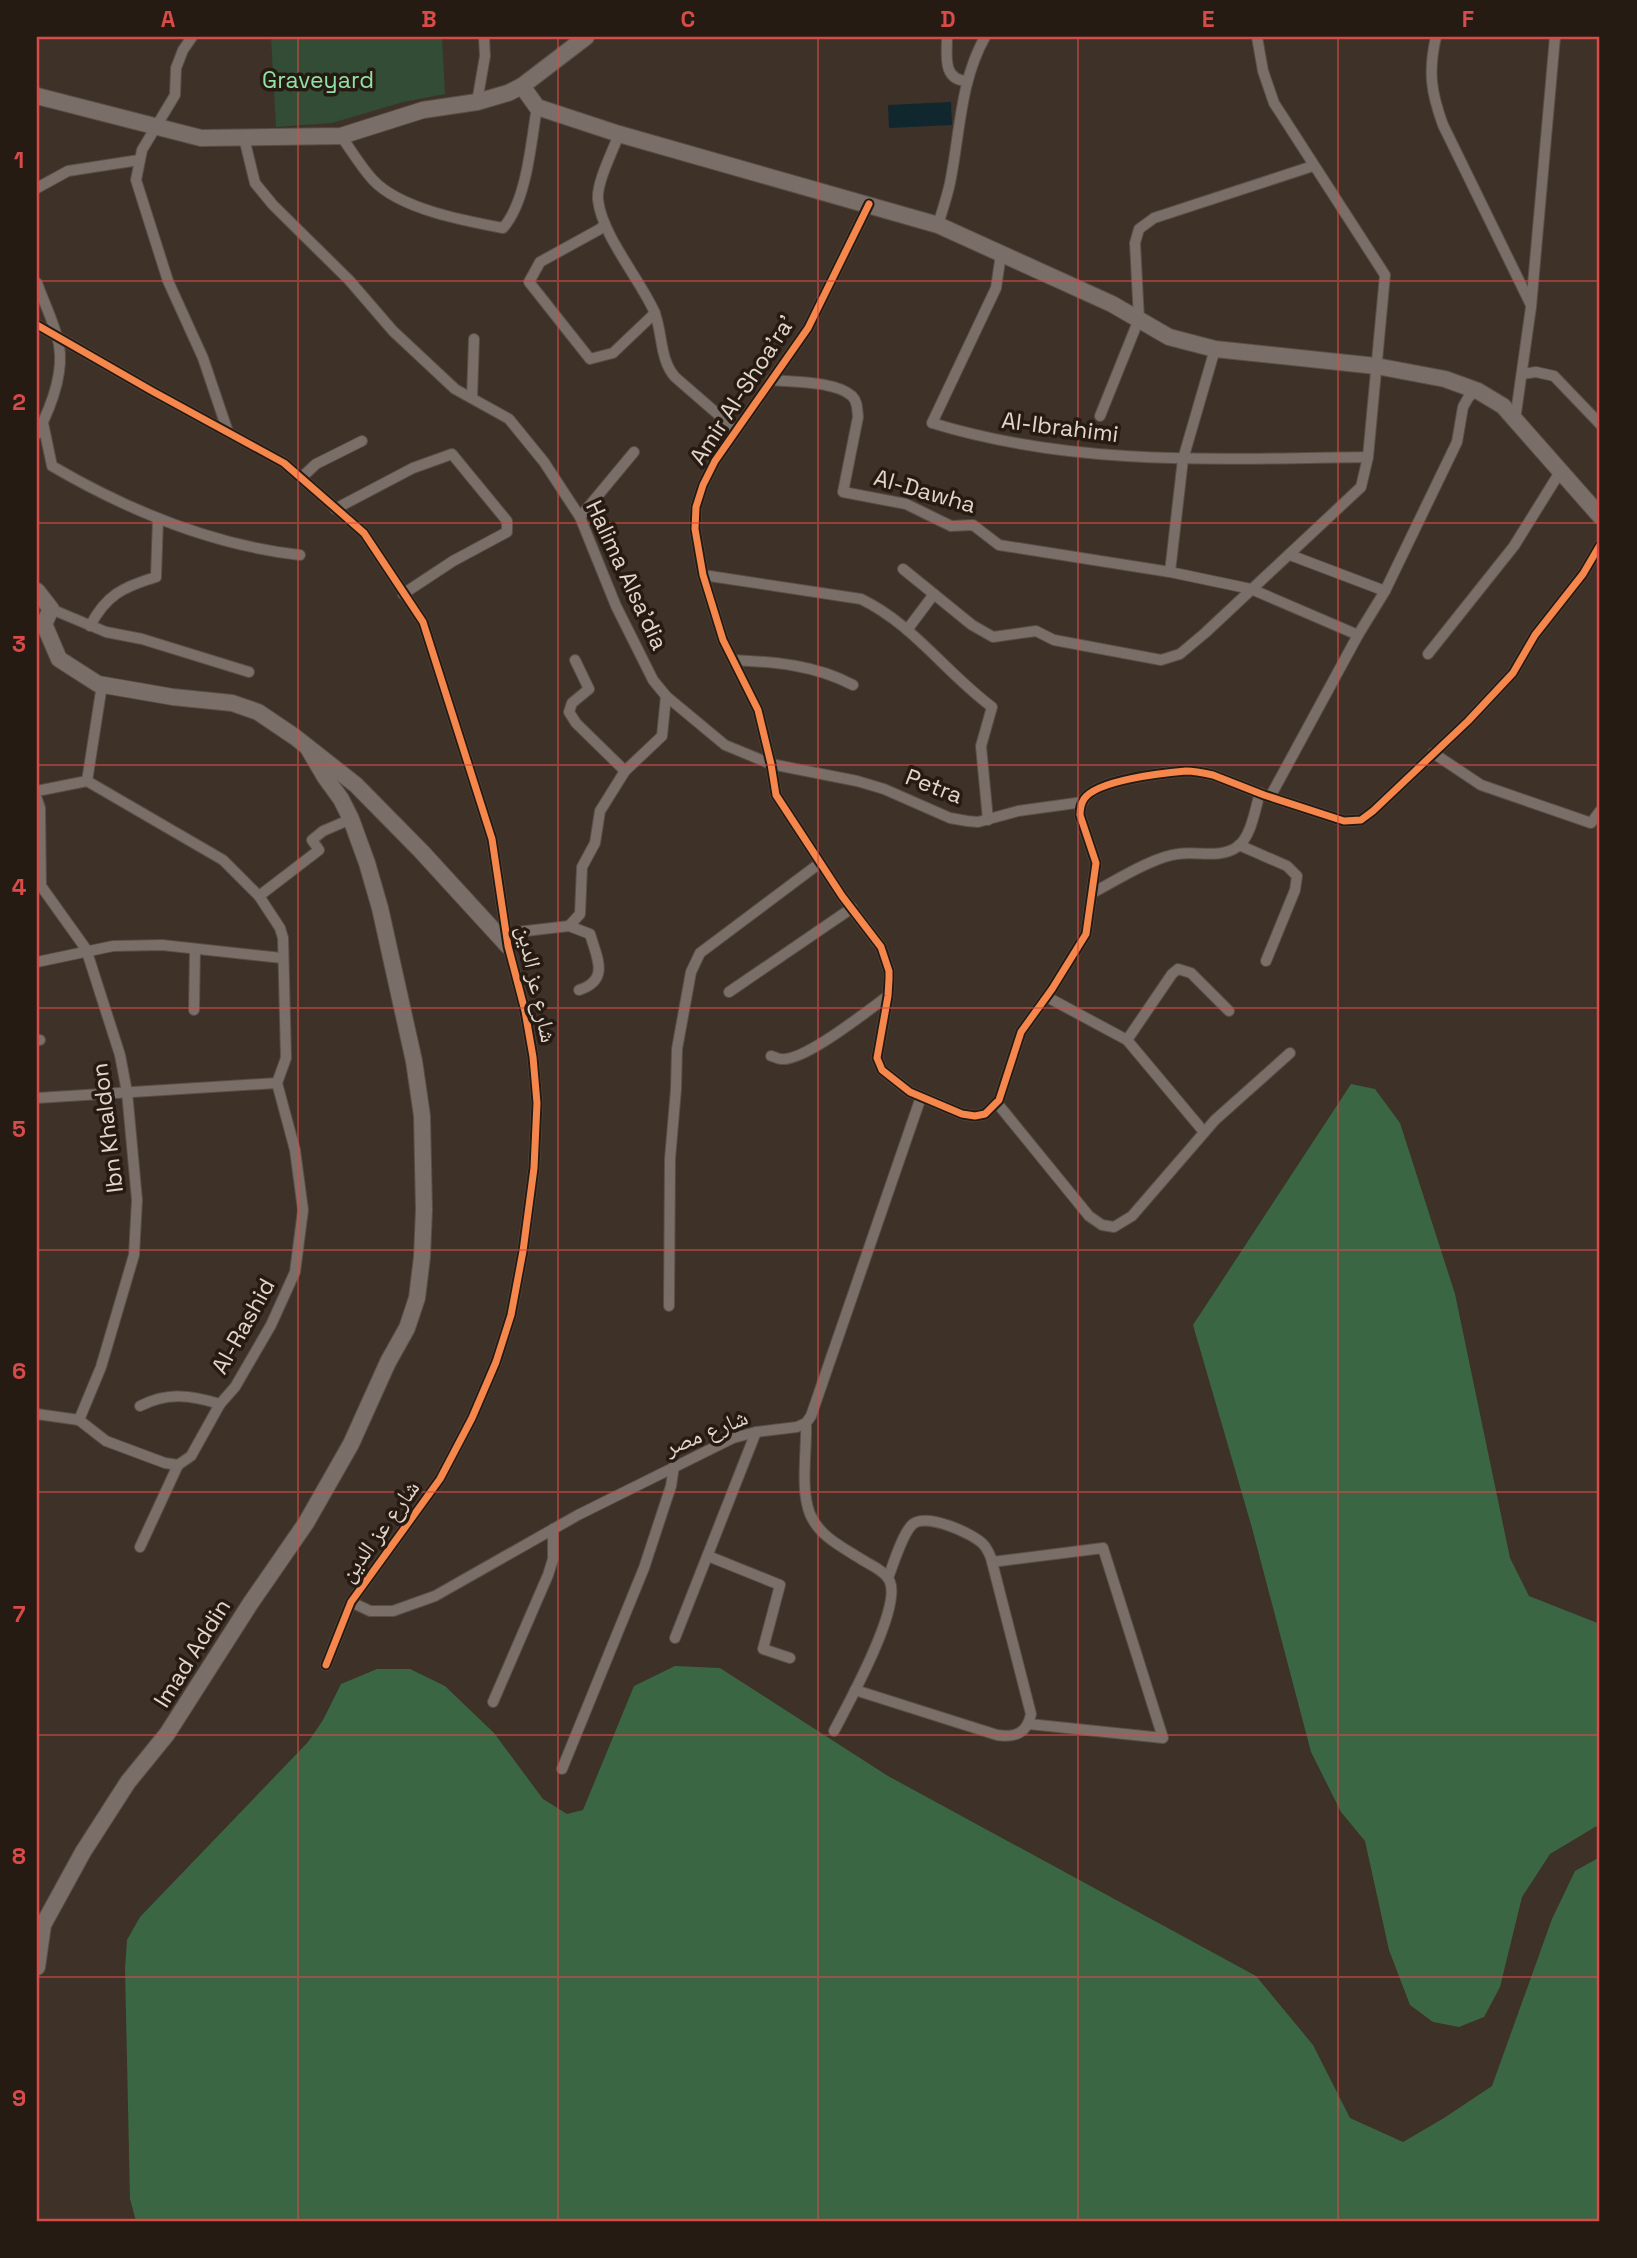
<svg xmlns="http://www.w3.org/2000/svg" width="1637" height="2258" font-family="'Space Grotesk','Noto Naskh Arabic',sans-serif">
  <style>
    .green { fill: #324c35 }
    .forest { fill: #3a6643 }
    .water { fill: #10282d }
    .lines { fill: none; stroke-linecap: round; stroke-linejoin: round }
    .street-casing { stroke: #5a4e46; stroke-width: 12 }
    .secondary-casing { stroke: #5a4e46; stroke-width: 18 }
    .street { stroke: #796f68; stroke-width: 10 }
    .secondary { stroke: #796f68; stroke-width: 16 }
    .cycleway-casing { stroke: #261b13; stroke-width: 11 }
    .cycleway { stroke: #f5874c; stroke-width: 7 }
    .grid { fill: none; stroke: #d94b48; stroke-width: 2; stroke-opacity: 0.55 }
    .labels { text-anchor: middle; stroke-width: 7; stroke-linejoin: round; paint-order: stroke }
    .park-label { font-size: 23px; fill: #91e0a4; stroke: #261b13 }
    .street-label { font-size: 23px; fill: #e4d5ca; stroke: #261b13 }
    .neatline { fill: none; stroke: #d94b48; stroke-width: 2.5 }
    .grid-label { font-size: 23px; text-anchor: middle; font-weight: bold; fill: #d94b48 }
  </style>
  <rect width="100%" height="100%" fill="#3e3128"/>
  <polygon class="green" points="271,37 442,37 445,94 403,102 332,123 276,127"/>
  <g class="forest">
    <polygon points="1351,1084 1375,1089 1400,1123 1455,1294 1510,1558 1529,1596 1600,1624 1600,1824 1550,1854 1522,1897 1500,1987 1484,2017 1459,2027 1433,2022 1410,2005 1389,1950 1365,1841 1341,1812 1311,1752 1252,1528 1193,1325"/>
    <polygon points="675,1666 720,1668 888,1776 1256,1976 1313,2045 1350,2118 1403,2142 1444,2118 1492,2086 1552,1919 1575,1871 1600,1857 1600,2221 136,2221 130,2199 125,1968 127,1940 140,1917 308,1742 323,1720 341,1684 377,1669 410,1669 445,1686 494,1733 543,1799 567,1814 583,1810 634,1686"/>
  </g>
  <polygon class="water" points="951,102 952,125 889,128 888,105"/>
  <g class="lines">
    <defs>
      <g id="street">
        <polyline points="192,37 183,50 176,68 175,95 142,150 136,180 168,281 203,358 228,432"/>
        <path d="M947,37C947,55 942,80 967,81"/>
        <path d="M1436,37C1428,72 1431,92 1443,125L1531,305"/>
        <polyline points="477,102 485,56 484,37"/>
        <path d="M619,134C613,151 596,183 598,200C602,235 639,278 654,311C663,332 659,359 675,377L736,430"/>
        <path d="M341,136C351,150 361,167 373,180C400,209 465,221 503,228C527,201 531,142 537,107"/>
        <polyline points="244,138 255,183 273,205 349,280 393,331 455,389 509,419 544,462 580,517 616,606 653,680 666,696 725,745 771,764 857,781 884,789 950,818 967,821 978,822 1018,811 1083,802"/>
        <polyline points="37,188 68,171 139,160"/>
        <path d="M869,204L808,328L715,461L703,485L696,507L695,529L703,575L723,640L758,710L771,764L776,795L842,896L881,947L889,971V979L888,996L877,1058L882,1070L910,1092L962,1114L975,1116L985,1114L999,1100L1021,1032L1052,989L1086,934L1096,863L1080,815C1080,810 1081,804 1084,799C1097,780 1163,773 1186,771C1195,771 1204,773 1213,775L1264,795L1344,821L1361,820L1373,811L1468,721L1513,673L1535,635L1583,574L1600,545"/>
        <polyline points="605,224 600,229 540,262 529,282 590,359 613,353 655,313"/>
        <path d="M938,225C942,211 947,197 950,183C960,134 960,81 985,37"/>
        <path d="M1001,254L996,288L932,423C1076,467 1220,459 1368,457"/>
        <path d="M37,283C44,303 55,324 59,345C64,374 50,409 37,434"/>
        <polyline points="37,325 152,391 284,463 364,533 423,622 492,839 508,946 525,1011 533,1057 537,1103 534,1168 523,1251 511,1315 496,1362 472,1418 440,1479 351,1602 326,1665"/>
        <polyline points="1522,374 1536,372 1554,376 1600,424"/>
        <path d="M771,380C793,382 835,381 852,396C858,402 857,409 858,417L843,492L906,504L951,526L973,525L999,545L1170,572L1251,589L1358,635"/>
        <polyline points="472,398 474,339"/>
        <polyline points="1100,416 1139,319 1135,243 1139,229 1154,218 1313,166"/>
        <polyline points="1515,420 1531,307 1555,37"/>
        <path d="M37,424L43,423L52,466C129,511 211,545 300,555"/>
        <polyline points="301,478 316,464 362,441"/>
        <polyline points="335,509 413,468 452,454 507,521 507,532 453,561 403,594"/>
        <polyline points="580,517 634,452"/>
        <polyline points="1290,555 1385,591"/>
        <polyline points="903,569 972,625 993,637 1036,631 1054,640 1161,660 1180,654 1205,633 1361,487 1368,457 1385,275 1274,103 1263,71 1257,37"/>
        <polyline points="1170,572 1183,459 1215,349"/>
        <path d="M703,575L861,599C913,624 946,673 992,707L981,746L988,820"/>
        <polyline points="51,609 106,632 142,639 249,672"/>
        <path d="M90,626C106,595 123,587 156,577L158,519"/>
        <polyline points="907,630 934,594"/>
        <polyline points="1428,654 1514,546 1560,472"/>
        <polyline points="575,660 589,689 572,703 569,712 576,723 625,771"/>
        <path d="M733,660C776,662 815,665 853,685"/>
        <polyline points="1433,753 1481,785 1591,823 1600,811"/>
        <polyline points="87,781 223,860 259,896 280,928 283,938 286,1058 277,1083"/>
        <polyline points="37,791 87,781 102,685"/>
        <polyline points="1270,797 1358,635 1385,591 1457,442 1463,407 1468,398 1476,390"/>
        <polyline points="37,799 40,808 41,886 86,949 120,1055 127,1092 137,1200 134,1255 101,1367 79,1420 37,1414"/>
        <polyline points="1239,845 1287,866 1297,876 1295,890 1266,961"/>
        <path d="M1094,892C1115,881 1155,856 1178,854C1196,851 1220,859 1237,847C1251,838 1255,809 1260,793"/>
        <polyline points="259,896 319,850 312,840 323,831 351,819"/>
        <path d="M569,926L590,934C597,958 610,980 579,990"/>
        <polyline points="508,946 517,932 569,926 580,914 582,867 595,843 600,811 625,771 662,736 666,696"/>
        <polyline points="37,962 113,946 162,945 282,958"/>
        <polyline points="729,992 852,908"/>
        <polyline points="1047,997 1127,1040 1204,1132"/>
        <polyline points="194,1010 195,949"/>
        <polyline points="37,1040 40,1040"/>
        <polyline points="1127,1040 1172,974 1178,969 1191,973 1229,1011"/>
        <path d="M771,1056C772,1056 779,1059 781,1059C804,1062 867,1011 888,996"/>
        <polyline points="37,1098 277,1083"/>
        <polyline points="997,1103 1089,1216 1102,1225 1114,1227 1132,1216 1215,1120 1290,1053"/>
        <polyline points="669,1306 670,1159 676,1089 677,1049 691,972 700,953 820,863"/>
        <path d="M140,1406C168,1392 190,1395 220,1404"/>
        <polyline points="79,1420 106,1441 165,1463 178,1465 191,1456 220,1404 235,1387 271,1325 295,1272 303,1210 295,1150 277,1083"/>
        <path d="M806,1423C807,1451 800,1489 810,1514C819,1536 842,1547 861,1559C870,1565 886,1571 890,1582C901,1609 848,1704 834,1731"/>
        <polyline points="140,1547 178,1465"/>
        <polyline points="708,1556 780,1585 763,1649 790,1658"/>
        <polyline points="992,1562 1103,1548 1163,1738 1029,1724"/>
        <polyline points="351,1602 370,1611 393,1611 435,1596 578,1515 733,1438 756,1432 797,1427 806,1423 811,1416 921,1097"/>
        <polyline points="675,1638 756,1432"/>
        <path d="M855,1690L997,1735C1016,1738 1027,1733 1031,1714L991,1558C989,1553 987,1548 983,1544C972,1533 927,1513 913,1524C903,1532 893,1565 888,1578"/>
        <polyline points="493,1702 548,1575 553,1559 553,1529"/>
        <polyline points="562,1769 644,1568 671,1486 674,1466"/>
      </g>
      <g id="secondary">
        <polyline points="522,86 537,107 619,134 938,225 1112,304 1169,337 1215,349 1376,366 1445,379 1478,391 1503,406 1600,516"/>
        <polyline points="37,96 201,138 341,136 423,110 477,102 508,93 522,86 586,37"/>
        <polyline points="37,591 51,609 44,624 59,659 98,684 173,697 232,703 258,712 295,737 356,785 421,851 508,946"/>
        <polyline points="37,1967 43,1925 83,1852 128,1782 167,1734 250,1604 306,1523 351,1444 388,1362 407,1328 417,1298 422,1257 424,1210 422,1116 414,1061 380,908 367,863 351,819 341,799 325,777 308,748"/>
      </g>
    </defs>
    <use href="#street" class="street-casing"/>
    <use href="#secondary" class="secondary-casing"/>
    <use href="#street" class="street"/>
    <use href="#secondary" class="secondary"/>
    <defs>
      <g id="cycleway">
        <path d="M869,204L808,328L715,461L703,485L696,507L695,529L703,575L723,640L758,710L771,764L776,795L842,896L881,947L889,971V979L888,996L877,1058L882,1070L910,1092L962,1114L975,1116L985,1114L999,1100L1021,1032L1052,989L1086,934L1096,863L1080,815C1080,810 1081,804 1084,799C1097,780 1163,773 1186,771C1195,771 1204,773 1213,775L1264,795L1344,821L1361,820L1373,811L1468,721L1513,673L1535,635L1583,574L1600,545"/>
        <polyline points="37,325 152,391 284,463 364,533 423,622 492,839 508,946 525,1011 533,1057 537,1103 534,1168 523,1251 511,1315 496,1362 472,1418 440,1479 351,1602 326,1665"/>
      </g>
    </defs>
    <use href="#cycleway" class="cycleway-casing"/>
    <use href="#cycleway" class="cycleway"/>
  </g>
  <path class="grid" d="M298,37V2221M558,37V2221M818,37V2221M1078,37V2221M1338,37V2221M37,281H1600M37,523H1600M37,765H1600M37,1008H1600M37,1250H1600M37,1492H1600M37,1735H1600M37,1977H1600"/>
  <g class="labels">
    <g class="park-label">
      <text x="318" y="88">Graveyard</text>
    </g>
    <g class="street-label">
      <text transform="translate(742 390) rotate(-57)" y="8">Amir Al-Shoa'ra'</text>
      <text transform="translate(1060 427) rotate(7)" y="8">Al-Ibrahimi</text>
      <text transform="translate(925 491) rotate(16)" y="8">Al-Dawha</text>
      <text transform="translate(627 575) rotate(65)" y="8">Halima Alsa'dia</text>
      <text transform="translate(934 786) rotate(21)" y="8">Petra</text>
      <text transform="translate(537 984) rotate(78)" y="8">شارع عز الدين</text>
      <text transform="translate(107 1128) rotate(-97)" y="8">Ibn Khaldon</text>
      <text transform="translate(243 1326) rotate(-61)" y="8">Al-Rashid</text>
      <text transform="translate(706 1432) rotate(-22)" y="8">شارع مصر</text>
      <text transform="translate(379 1531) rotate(-54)" y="8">شارع عز الدين</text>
      <text transform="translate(192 1653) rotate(-58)" y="8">Imad Addin</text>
    </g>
  </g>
  <rect width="1637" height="2258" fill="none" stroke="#261b13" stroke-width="77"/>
  <rect x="38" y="38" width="1560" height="2182" class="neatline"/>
  <g class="grid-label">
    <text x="168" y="27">A</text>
    <text x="429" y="27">B</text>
    <text x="688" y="27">C</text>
    <text x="948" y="27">D</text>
    <text x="1208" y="27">E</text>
    <text x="1468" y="27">F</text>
    <text x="19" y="168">1</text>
    <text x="19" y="410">2</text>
    <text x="19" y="652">3</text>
    <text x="19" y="895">4</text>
    <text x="19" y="1137">5</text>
    <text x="19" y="1379">6</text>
    <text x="19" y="1622">7</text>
    <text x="19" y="1864">8</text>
    <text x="19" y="2106">9</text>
  </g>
</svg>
